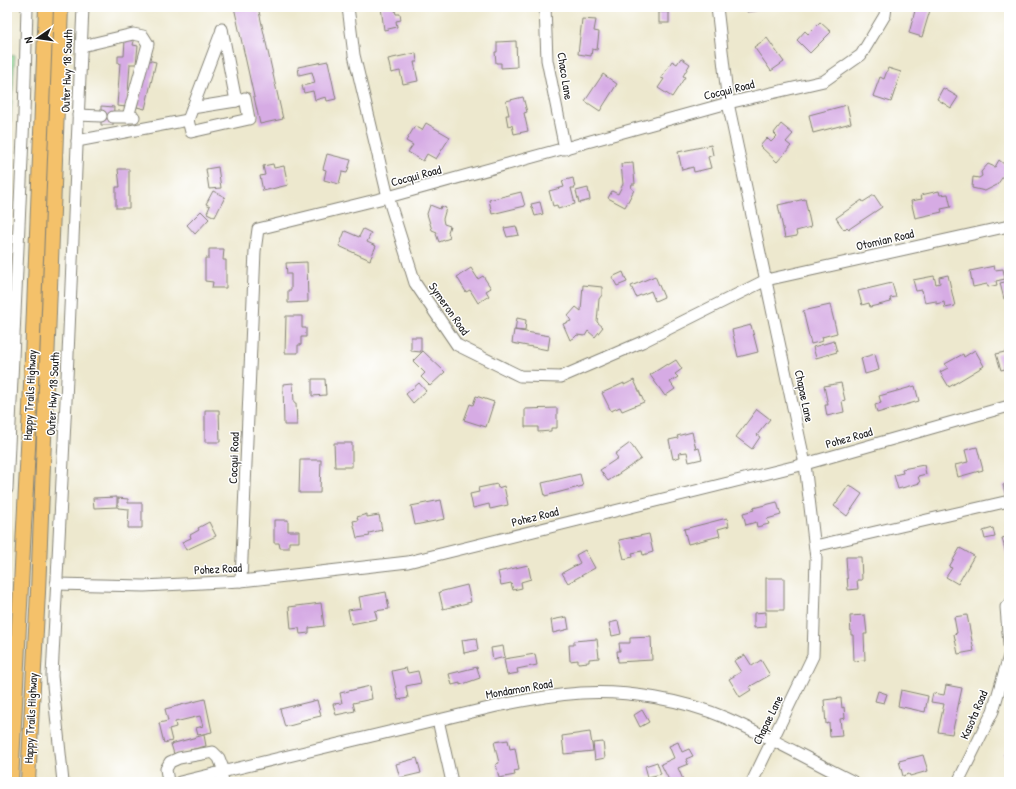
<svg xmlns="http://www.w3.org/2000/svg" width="1016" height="789" font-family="'Patrick Hand',sans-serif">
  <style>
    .green { fill: #8cd490; stroke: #547856 }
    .building { fill: #d6abe4 }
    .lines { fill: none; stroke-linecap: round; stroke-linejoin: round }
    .minor-casing { stroke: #848275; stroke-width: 13 }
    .major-casing { stroke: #848275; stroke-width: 16 }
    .minor { stroke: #fff; stroke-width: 11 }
    .major { stroke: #f4c16a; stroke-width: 14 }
    .labels { text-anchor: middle; stroke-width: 3; stroke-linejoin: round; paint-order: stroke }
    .street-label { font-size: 12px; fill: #1c1c1c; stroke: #fff }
  </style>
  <rect width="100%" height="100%" fill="#fff"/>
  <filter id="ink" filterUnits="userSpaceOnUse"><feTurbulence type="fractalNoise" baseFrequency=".025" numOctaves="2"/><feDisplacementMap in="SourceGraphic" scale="8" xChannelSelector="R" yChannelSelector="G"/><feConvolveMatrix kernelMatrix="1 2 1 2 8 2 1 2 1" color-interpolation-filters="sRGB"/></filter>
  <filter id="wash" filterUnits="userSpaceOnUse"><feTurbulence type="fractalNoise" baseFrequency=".012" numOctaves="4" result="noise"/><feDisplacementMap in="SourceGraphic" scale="16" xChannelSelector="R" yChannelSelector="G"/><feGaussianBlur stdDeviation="0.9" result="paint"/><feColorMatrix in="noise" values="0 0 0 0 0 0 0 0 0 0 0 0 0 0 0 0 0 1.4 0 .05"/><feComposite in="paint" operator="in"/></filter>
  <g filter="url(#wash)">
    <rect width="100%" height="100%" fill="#ede8ce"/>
    <polygon class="green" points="15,55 7,178 7,57"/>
    <g id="blocks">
      <g class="building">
        <polygon points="234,7 258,7 283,119 260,124"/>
        <polygon points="381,7 394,7 396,14 400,14 401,20 396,21 397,27 384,30"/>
        <polygon points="747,7 761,7 762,10 747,12"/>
        <polygon points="916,7 931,7 922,37 909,33"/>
        <rect x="659" y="12" width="10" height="11"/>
        <polygon points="582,19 596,20 594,31 599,32 597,50 592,49 591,56 578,54"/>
        <polygon points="820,22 831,32 810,53 797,40 805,31 808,34"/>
        <polygon points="767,38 784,62 771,71 754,47"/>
        <polygon points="125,40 134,41 133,45 138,46 136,64 130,64 127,107 117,106 120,63 118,63 118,56 124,56"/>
        <polygon points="516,41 517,67 501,68 501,63 496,63 495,52 497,52 497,42"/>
        <polygon points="416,53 417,62 414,62 418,81 403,84 400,71 391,73 388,59"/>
        <polygon points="681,58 690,64 683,76 685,77 672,97 658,88 664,79 661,78 672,61 677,64"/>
        <polygon points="147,60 156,62 145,109 137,107"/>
        <polygon points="328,61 336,99 327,101 326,97 315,100 313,91 304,93 302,86 315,83 312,72 299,75 298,67"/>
        <polygon points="888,68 901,72 891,102 873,96 880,77 884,79"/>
        <polygon points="603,74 617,84 600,111 585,101"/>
        <polygon points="943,88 958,97 951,108 937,99"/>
        <polygon points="523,97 527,112 524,113 528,131 514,134 512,125 508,126 506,115 509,115 506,101"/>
        <polygon points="847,105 851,123 813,133 809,115"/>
        <polygon points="101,106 114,107 113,125 101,125"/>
        <polygon points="426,123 450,137 436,159 427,154 423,161 408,152 413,145 406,141 415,126 422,130"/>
        <polygon points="781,124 793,134 786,142 791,146 777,162 760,146 767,138 771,142 777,136 774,133"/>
        <polygon points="711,145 713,155 708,157 711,168 694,172 693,167 682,170 678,152"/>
        <polygon points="327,154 351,160 347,173 342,172 339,184 324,180 326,170 323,169"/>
        <polygon points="999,160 1009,168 997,185 985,191 972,188 973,177 979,178 982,176 981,172 988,164 995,167"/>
        <polygon points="633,163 635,184 632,184 631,188 634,190 625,207 608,198 612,191 618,194 623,184 621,164"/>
        <polygon points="273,164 274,168 284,166 288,185 263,191 260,176 265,175 263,166"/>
        <polygon points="218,167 221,188 209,189 206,169"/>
        <polygon points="118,169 129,169 129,208 116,208 116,187 120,187"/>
        <polygon points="573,178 575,188 571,188 575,204 558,209 557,205 553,206 549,191 564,187 562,181"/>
        <polygon points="588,188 590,200 579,203 576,191"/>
        <polygon points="213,191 225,197 215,217 207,213 210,206 206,204"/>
        <polygon points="939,191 940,195 948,194 951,207 941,209 942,212 915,218 911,201 922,199 921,195"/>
        <polygon points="521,192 525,206 492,214 489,200"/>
        <polygon points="874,195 882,207 849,229 847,227 844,230 836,218 862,200 863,202"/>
        <polygon points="805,199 811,227 796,231 797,236 785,238 778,205"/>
        <polygon points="540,202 543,214 535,216 531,204"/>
        <polygon points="430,205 440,209 441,206 446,208 443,219 444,224 450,226 448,232 450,238 439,242 436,234 437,232 432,230 427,214"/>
        <polygon points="201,211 209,219 195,234 187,225"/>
        <polygon points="516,226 519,235 507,237 504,228"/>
        <polygon points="363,229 371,233 367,242 376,246 370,260 339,246 345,231 359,237"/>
        <polygon points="209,249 224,249 223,260 226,260 226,288 212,288 213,282 205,281 205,258 209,258"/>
        <polygon points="307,262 308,302 288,303 288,290 291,290 291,274 287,274 286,263"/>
        <polygon points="994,266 995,270 1003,269 1005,279 996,281 997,285 988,287 987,284 973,287 970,271"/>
        <polygon points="471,268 478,279 483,276 491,288 486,291 489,296 478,303 470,290 466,292 457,277"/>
        <polygon points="623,272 627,282 617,286 612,277"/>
        <polygon points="948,275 955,306 945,308 944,302 936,304 936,301 925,303 922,290 916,291 913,280 934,276 936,284 940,283 939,277"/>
        <polygon points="655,276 664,297 655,301 651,291 636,297 631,286"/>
        <polygon points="1009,281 1009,298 1004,299 1000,283"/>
        <polygon points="892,283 896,297 890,298 891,302 870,307 869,303 862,305 858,291"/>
        <polygon points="583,285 602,287 602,295 599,299 597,322 603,327 595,337 588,331 585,336 577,335 574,338 570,340 563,324 571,321 568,316 576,307 581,311"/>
        <polygon points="830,305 837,333 822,337 823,341 811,344 803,311"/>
        <polygon points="286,316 302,316 302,328 306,328 306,337 301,337 301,345 298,345 298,353 285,353"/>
        <polygon points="517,318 526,320 525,331 515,330"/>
        <polygon points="751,325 758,352 738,357 732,330"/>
        <polygon points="514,330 550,336 548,350 512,343"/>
        <polygon points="411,337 421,337 421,352 411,351"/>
        <polygon points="834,341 837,352 816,358 813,347"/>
        <polygon points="975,350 984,366 949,387 940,372 948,368 945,364 963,354 964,357"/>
        <polygon points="423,351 445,372 430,386 421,377 425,373 413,361"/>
        <polygon points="1009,351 1009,368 1001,370 996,354"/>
        <polygon points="875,354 879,370 865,374 861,358"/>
        <polygon points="676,360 682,369 675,374 678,377 670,382 675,389 665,396 650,375 667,364 668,365"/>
        <polygon points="312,379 325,379 326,395 312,396"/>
        <polygon points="634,380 644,402 622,411 620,407 611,411 602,393 624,383 624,385"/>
        <polygon points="293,383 294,403 296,403 297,425 284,425 283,384"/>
        <polygon points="419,383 426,391 413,403 406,394"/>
        <polygon points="841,383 845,400 842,401 844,412 827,416 825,405 828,405 824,386"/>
        <polygon points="915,386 919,401 877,413 875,405 881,403 879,396"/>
        <polygon points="476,396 494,402 486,427 464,420 470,404 473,405"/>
        <polygon points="557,408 557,428 551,428 551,431 538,432 538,427 525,427 525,409"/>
        <polygon points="757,409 770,419 757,435 760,437 752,449 736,437"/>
        <polygon points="205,410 219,410 220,442 205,442"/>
        <polygon points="692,432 696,449 699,448 702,459 689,462 687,452 679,453 680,457 673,459 669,440 678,438 677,436"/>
        <polygon points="334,443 352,443 352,467 335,467"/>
        <polygon points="630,443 641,459 608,481 600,470 618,458 615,454"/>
        <polygon points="977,447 983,470 958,477 955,465 968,462 965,450"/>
        <polygon points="300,460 321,460 320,493 299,493"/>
        <polygon points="924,465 926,474 918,476 920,483 898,489 894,475 903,473 902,469"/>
        <polygon points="580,474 583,486 545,496 542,483"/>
        <polygon points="1009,483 1009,496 1006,497 1003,485"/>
        <polygon points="497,484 498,488 504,486 508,505 490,509 489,504 473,508 470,494 479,492 478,488"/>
        <polygon points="849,485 862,494 847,516 834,506"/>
        <polygon points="117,497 117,507 94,508 93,498"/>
        <polygon points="118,498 128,499 128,503 142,503 142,528 128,528 129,509 118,508"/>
        <polygon points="441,500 445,519 415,525 411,506"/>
        <polygon points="777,502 781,515 767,519 769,524 757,527 756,522 746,525 743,513 754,510 753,508"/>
        <polygon points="367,514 367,517 379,515 382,530 369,533 370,536 357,538 353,521 358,520 357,517"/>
        <polygon points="727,518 729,526 718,529 720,536 688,544 684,529"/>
        <polygon points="274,520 288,520 288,531 299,531 299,542 289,542 289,548 280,548 279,543 274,543"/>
        <polygon points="209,522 216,536 186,550 182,542 191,538 190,535 199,530 198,528"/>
        <polygon points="993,528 995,537 985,539 983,531"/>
        <polygon points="649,534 653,552 643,555 642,551 632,553 633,557 624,559 619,540"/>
        <polygon points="1009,536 1009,557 1007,557 1002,538"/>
        <polygon points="960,548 974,556 958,584 946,577 952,568 949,567"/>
        <polygon points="585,550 595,568 568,583 562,573 580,563 576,555"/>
        <polygon points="846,557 861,557 862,580 857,580 858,589 848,590"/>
        <polygon points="528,565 531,579 521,582 522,588 513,590 511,583 501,585 498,572"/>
        <rect x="766" y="578" width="18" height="32"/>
        <polygon points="467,585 471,602 443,609 439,592"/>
        <polygon points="386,592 389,609 375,611 377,619 351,624 348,610 361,608 359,597"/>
        <polygon points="321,603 324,626 309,628 309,633 300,634 299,628 291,629 289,607"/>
        <polygon points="766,612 766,627 754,628 754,613"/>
        <polygon points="865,615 867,634 864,634 865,660 854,661 853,635 851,635 850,616"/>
        <polygon points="967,615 974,651 958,654 954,634 957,633 954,617"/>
        <polygon points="567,617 569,629 553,633 551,620"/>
        <polygon points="618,621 621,634 612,636 609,623"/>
        <polygon points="651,637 652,660 618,662 617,651 620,651 619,643 630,643 630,638"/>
        <polygon points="476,638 478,650 464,653 462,640"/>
        <polygon points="597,639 599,658 589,659 589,662 578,663 578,660 570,661 569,645 574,645 574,641"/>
        <polygon points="503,646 505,657 493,660 491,648"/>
        <polygon points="535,654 537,665 517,669 518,673 507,675 504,659"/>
        <polygon points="745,655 752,666 761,660 770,675 749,687 751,690 740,697 729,679 741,672 734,661"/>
        <polygon points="477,667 480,678 460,685 460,683 452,685 449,674"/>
        <polygon points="406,668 408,673 418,671 421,683 406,686 408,698 398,700 392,671"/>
        <polygon points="946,685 962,688 952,734 938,732 944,704 931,702 933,693 944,695"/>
        <polygon points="370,686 372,699 353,703 355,711 336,715 333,704 342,703 340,693"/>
        <polygon points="901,690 928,696 925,712 898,706"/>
        <polygon points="878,691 887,694 884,703 875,701"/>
        <polygon points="841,698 842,708 844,707 845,718 840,719 842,736 830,737 829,723 826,724 824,700"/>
        <polygon points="205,699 212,732 198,735 196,728 203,726 200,716 175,722 176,727 169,729 172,741 164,743 159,723 168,721 165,709"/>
        <polygon points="317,700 321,716 299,721 300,723 285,727 280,709"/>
        <polygon points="642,710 649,722 640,727 634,715"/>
        <polygon points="590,732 593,751 564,754 562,736"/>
        <polygon points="204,735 206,746 174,754 171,744"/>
        <polygon points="508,740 510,749 515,748 519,770 514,771 515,775 499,778 496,764 499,763 494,742"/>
        <polygon points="603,742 605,758 595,760 593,743"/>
        <polygon points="678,742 682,752 689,749 693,756 686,759 688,764 678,768 684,782 670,782 661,764 674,758 669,746"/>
        <polygon points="1009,744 1009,757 1004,755"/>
        <polygon points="923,755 928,771 910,776 909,774 903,776 899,761"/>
        <polygon points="417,758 421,773 400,778 396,764"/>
        <polygon points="657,762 661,774 648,777 645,766"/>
      </g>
    </g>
  </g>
  <g filter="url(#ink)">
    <use href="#blocks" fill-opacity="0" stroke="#848275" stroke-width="1"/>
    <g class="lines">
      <defs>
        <g id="minor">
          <polyline points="348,7 354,55 388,197 415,283 457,345 520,376 561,377 642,342 766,280 1009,226"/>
          <polyline points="545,7 547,60 565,149"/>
          <polyline points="717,7 728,103 805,464 816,558 813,656 752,782"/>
          <polyline points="82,46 133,34 143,36 148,44 128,117"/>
          <polyline points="192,108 236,101"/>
          <polyline points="78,115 101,116"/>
          <polyline points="113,117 134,117"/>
          <polyline points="188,120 222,30"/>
          <polyline points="77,141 188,120 191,132 249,119 245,98 236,101 222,29"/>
          <polyline points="7,489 24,115 27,7"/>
          <polyline points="815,546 1009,501"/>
          <polyline points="241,581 255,251 258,229 388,197 728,103 824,81 861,55 885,15 886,7"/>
          <polyline points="56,584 144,586 241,581 408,562 805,464 1009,406"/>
          <polyline points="1009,604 1006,607 1009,645"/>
          <polyline points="438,720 452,782"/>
          <polyline points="221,772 223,782"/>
          <polyline points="63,782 52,676 66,401 83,7"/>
          <polyline points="168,782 166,769 170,762 179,758 213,752 219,758 224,771"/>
          <path d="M180,782L497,706C525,700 552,695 581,693C627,690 684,700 726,718C770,737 811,761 854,782"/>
          <polyline points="958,782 993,711 1009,656"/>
        </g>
        <g id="major">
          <polyline points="11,782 30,409 46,7"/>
          <polyline points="28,782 38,592 61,7"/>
        </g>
      </defs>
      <use href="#minor" class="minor-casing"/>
      <use href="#major" class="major-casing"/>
      <use href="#minor" class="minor"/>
      <use href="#major" class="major"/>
    </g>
  </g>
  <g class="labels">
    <g class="street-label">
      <text transform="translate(67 71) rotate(-88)" y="4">Outer Hwy 18 South</text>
      <text transform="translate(565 76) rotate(81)" y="4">Chaco Lane</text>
      <text transform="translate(729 90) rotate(-14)" y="4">Cocqui Road</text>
      <text transform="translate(416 176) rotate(-15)" y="4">Cocqui Road</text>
      <text transform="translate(885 240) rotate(-13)" y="4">Otomian Road</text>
      <text transform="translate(449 309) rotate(55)" y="4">Symeron Road</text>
      <text transform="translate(53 394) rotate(-87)" y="4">Outer Hwy 18 South</text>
      <text transform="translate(30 395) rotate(-87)" y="4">Happy Trails Highway</text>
      <text transform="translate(804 396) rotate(78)" y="4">Chapae Lane</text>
      <text transform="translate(849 438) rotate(-16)" y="4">Pohez Road</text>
      <text transform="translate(234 458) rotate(-88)" y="4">Cocqui Road</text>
      <text transform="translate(535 517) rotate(-14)" y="4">Pohez Road</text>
      <text transform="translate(218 569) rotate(-3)" y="4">Pohez Road</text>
      <text transform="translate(519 689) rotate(-10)" y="4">Mondamon Road</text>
      <text transform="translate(974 715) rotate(-67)" y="4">Kasota Road</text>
      <text transform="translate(31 718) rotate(-87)" y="4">Happy Trails Highway</text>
      <text transform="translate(768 720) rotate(-64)" y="4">Chapae Lane</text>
    </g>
  </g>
  <rect width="1016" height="789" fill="none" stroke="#fff" stroke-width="24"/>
  <g transform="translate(38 38) rotate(257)" stroke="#ffffff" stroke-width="3" paint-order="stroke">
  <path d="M0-3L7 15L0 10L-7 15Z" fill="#1c1c1c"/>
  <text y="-6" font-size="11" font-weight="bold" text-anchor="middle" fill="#1c1c1c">N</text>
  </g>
</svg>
